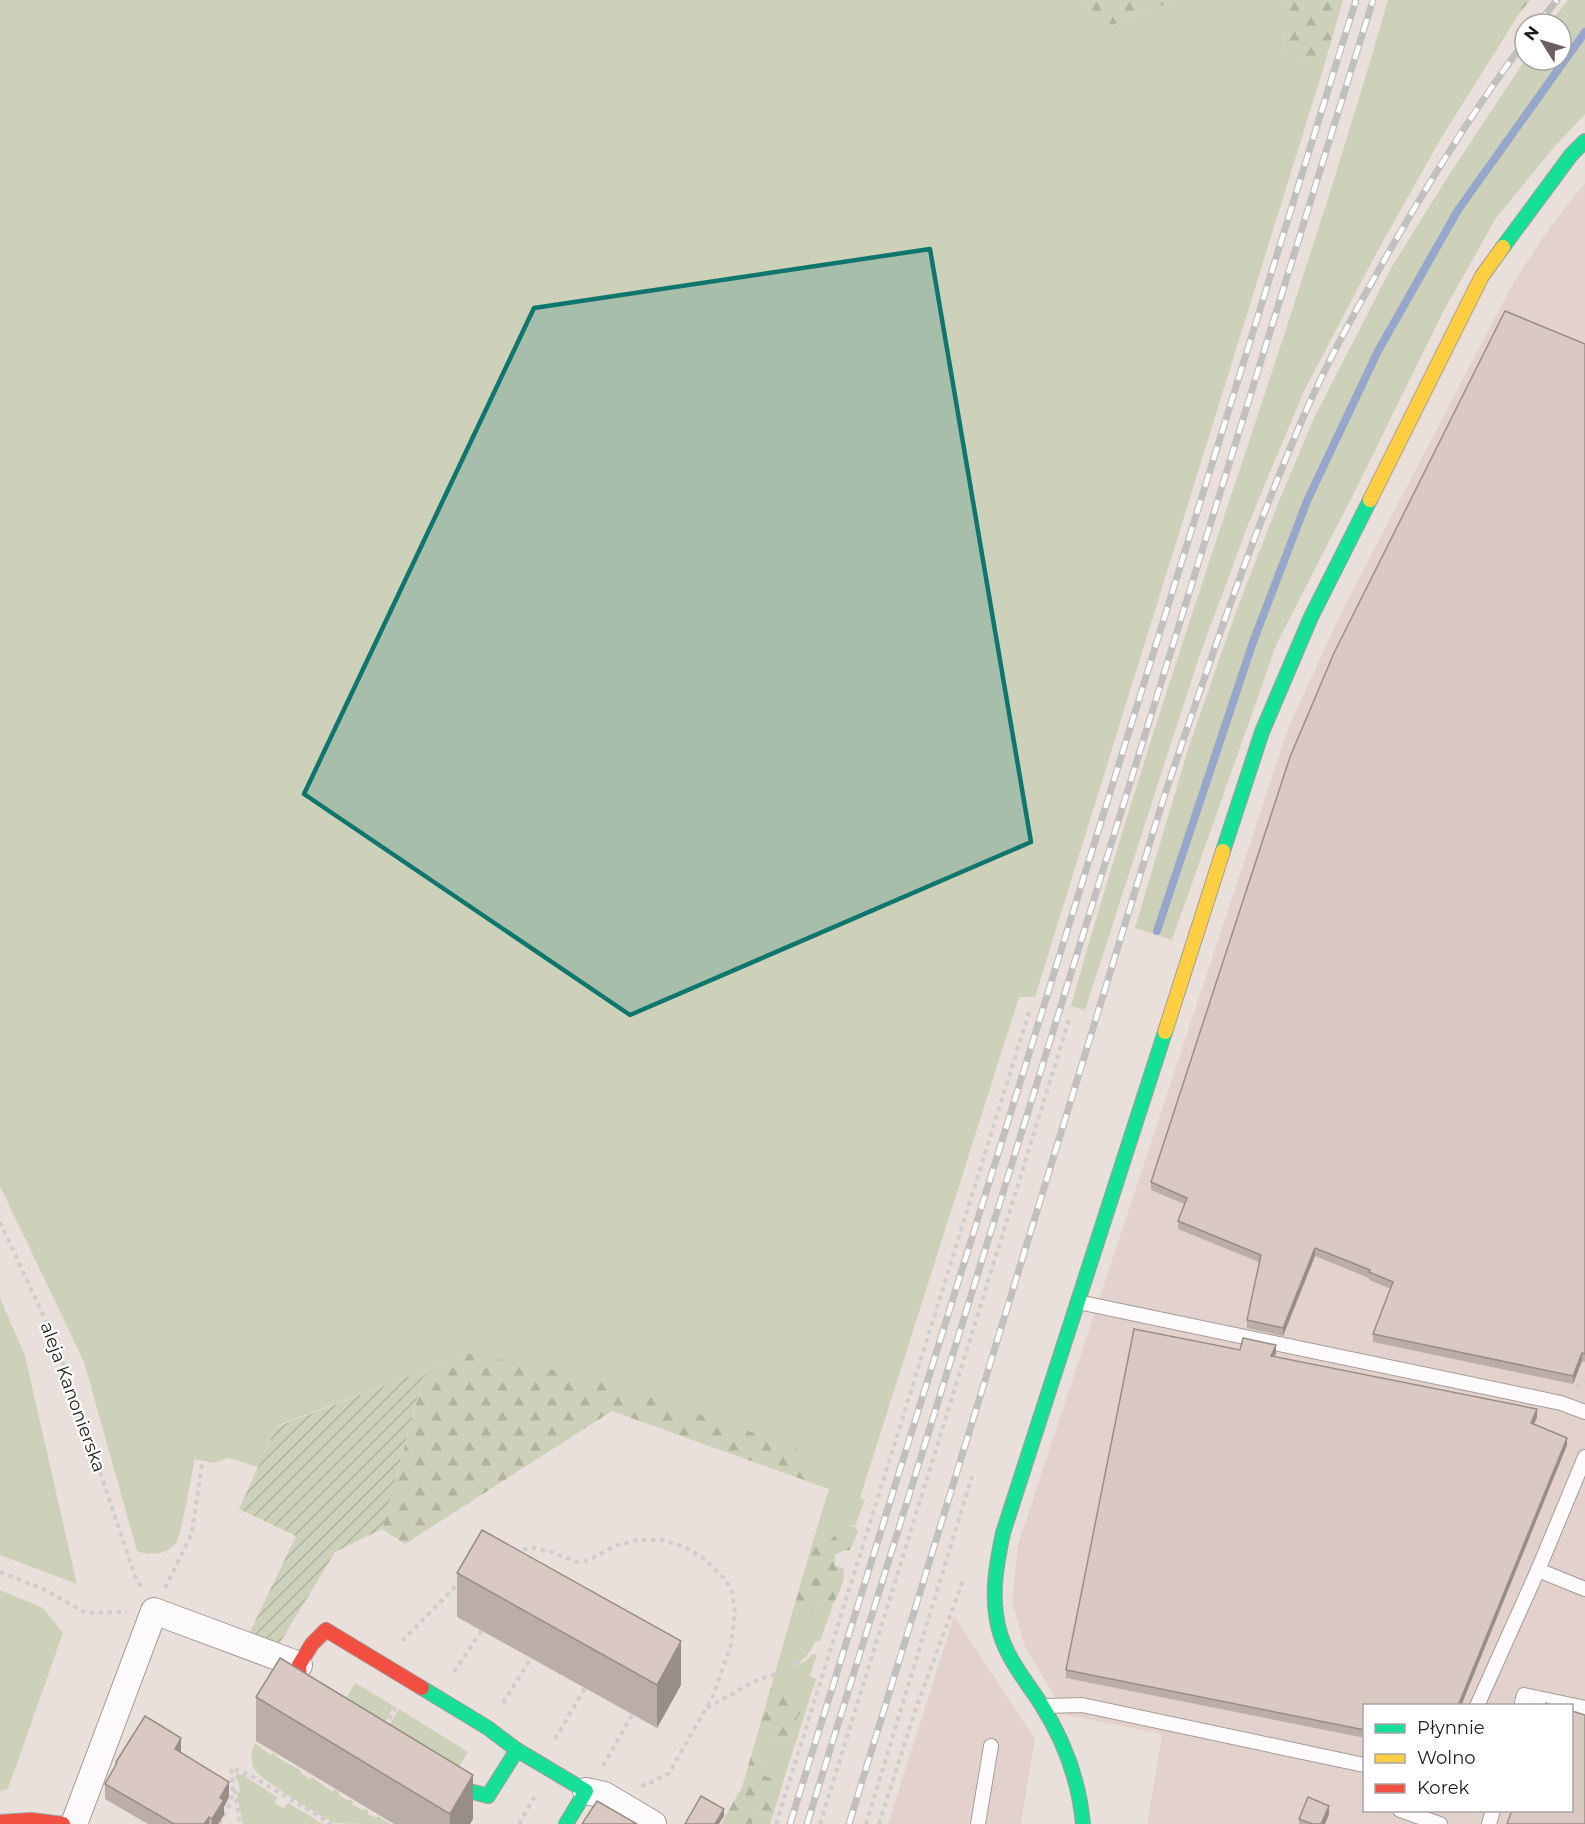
<svg xmlns="http://www.w3.org/2000/svg" width="1585" height="1824" viewBox="0 0 1585 1824" font-family="Montserrat,sans-serif">
  <style>
    .commercial { fill: #e3d1cd; fill-rule: evenodd }
    .grass { fill: #ced1b9 }
    .forest { fill: url(#forest-firs) }
    .garden { fill: url(#garden-furrows) }
    .lines { fill: none; stroke-linecap: round; stroke-linejoin: round }
    .stream { stroke: #97a7cb; stroke-width: 8 }
    .lane-casing { stroke: #a49c98; stroke-width: 16 }
    .street-casing { stroke: #a49c98; stroke-width: 28 }
    .fast-casing { stroke: #a49c98; stroke-width: 16 }
    .slow-casing { stroke: #a49c98; stroke-width: 16 }
    .jam-casing { stroke: #a49c98; stroke-width: 16 }
    .path { stroke: #d0cdcc; stroke-width: 4; stroke-dasharray: 4.5 4.5; stroke-linecap: butt }
    .lane { stroke: #fcfafa; stroke-width: 14 }
    .street { stroke: #fcfafa; stroke-width: 26 }
    .fast { stroke: #16e098; stroke-width: 14 }
    .slow { stroke: #ffcf43; stroke-width: 14 }
    .jam { stroke: #f24e42; stroke-width: 14 }
    .rail-casing { stroke: #c2c0bf; stroke-width: 7 }
    .rail { stroke: #fff; stroke-width: 4.5; stroke-dasharray: 14; stroke-linecap: butt }
    .wall { fill: #bbada8 }
    .shaded-wall { fill: #998d88 }
    .building { fill: #dac9c3; stroke: #998d88; stroke-width: 1.5 }
    .marked { fill: #0f766e; fill-opacity: 0.2; stroke: #0f766e; stroke-width: 4.5; stroke-linejoin: round }
    .labels { text-anchor: middle; stroke-width: 4.5; stroke-linejoin: round; paint-order: stroke }
    .street-label { font-size: 18px; fill: #231d1a; stroke: #fff }
  </style>
  <defs>
    <pattern id="forest-firs" width="22" height="20" patternUnits="userSpaceOnUse" patternTransform="scale(1.5)"><rect width="22" height="20" fill="#ced1b9"/><path d="M5 1l3.5 6h-7zM16 11l3.5 6h-7z" fill="#b1b39e"/></pattern>
    <pattern id="garden-furrows" width="10" height="10" patternUnits="userSpaceOnUse" patternTransform="scale(1.5)"><rect width="10" height="10" fill="#ced1b9"/><path d="M-1 1l2-2M0 10L10 0M9 11l2-2" fill="none" stroke="#b1b39e"/></pattern>
  </defs>
  <rect width="100%" height="100%" fill="#eae0db"/>
  <g class="commercial">
    <path d="M1585,183v1641h-438l15,-90 -96,-19 -41,-68 -13,-45 6,-58 271,-818 54,-117 169,-324 36,-55zM1364,1706h208v104h-208z"/>
    <path d="M954,1616l81,123 -14,85h-133z"/>
  </g>
  <g class="grass">
    <path d="M0,0h1075l37,25 64,-25h104l5,54 39,12 -289,931h-16l-159,501 5,2 -10,26 -13,-2 -11,16 -17,-2 15,-49 -363,-136 -41,17 -149,56 -18,41 -29,-9 -15,5 -19,-4c-3,13 -14,78 -19,84 -10,12 -26,13 -39,8l-53,-189 -84,-176z"/>
    <path d="M1388,0h111l20,14 -79,126 -63,112 -73,139 -56,134 -49,132 -114,353 -14,-4c95,-339 220,-668 317,-1006z"/>
    <path d="M1568,0h17v114l-30,32 -59,72 -53,94 -87,177 -79,154 -105,297 -37,-12 54,-182 45,-129 45,-116 35,-83 77,-150 56,-90 78,-118h36v-36h-12z"/>
    <path d="M0,1298l25,58 52,228 -77,-29z"/>
    <path d="M0,1590l43,18 20,25 -55,156 -8,2z"/>
    <path d="M828,1600l5,5 -13,36 -5,1c-7,15 -14,21 -29,27l18,-7 9,-8 4,1 -7,21 6,3 -33,103 -18,-6 -5,-16 -9,-4 4,-14 5,1 32,-4 5,-21 7,-9v-8l-20,-8v-12l-9,-8 18,-63 4,4 18,-9z"/>
    <path d="M355,1683l39,23 -13,24 -40,-23z"/>
    <path d="M399,1709l69,43 -14,22 -70,-41z"/>
    <path d="M255,1743l16,12 2,-2 7,6 20,11 1,3 9,6 2,-2 20,15 3,-3 4,3v3l9,6 1,-2 4,2 -1,3 9,5 7,1v4l9,4 1,-2 12,8c-12,0 -45,0 -55,-1 -13,-5 -75,-44 -80,-53 -5,-9 -4,-19 0,-27z"/>
    <path d="M238,1772l1,3 6,-1v2l32,21 -2,6 1,2 8,3 4,-5 35,21h-80l-6,-28 3,-6 -2,-8 -3,-5z"/>
    <path d="M755,1812l18,3 -3,9h-18z"/>
  </g>
  <g class="forest">
    <path d="M1075,0h101l-64,25z"/>
    <path d="M1280,0h63l-19,66 -39,-12z"/>
    <path d="M1499,0h31l-11,14z"/>
    <path d="M466,1353l124,24 203,69 36,43 -217,-78 -207,133 -23,-15 43,-159z"/>
    <path d="M842,1524l13,3 3,5 -8,18 -7,1 -8,4v11l8,2c4,11 -5,26 -10,37l-5,-5 -13,5 -2,9 -10,3 -10,-7 21,-72 17,2z"/>
    <path d="M775,1673l10,8v12l19,8v8l-7,9 -5,21 -32,4 -5,-1z"/>
    <path d="M751,1756l9,4 5,16 18,6 -10,33 -18,-3 -3,12h-31l21,-37z"/>
  </g>
  <path class="garden" d="M425,1370l-43,159 -47,23 -57,94 -29,-12 47,-98 -57,-27 37,-82z"/>
  <g class="lines">
    <path class="stream" d="M1157,931l96,-289 54,-141 71,-150 80,-141 127,-178"/>
    <g class="lane-casing">
      <g id="lane">
        <path d="M1078,1302l483,101 24,9"/>
        <path d="M1585,1457l-47,113 47,19"/>
        <path d="M1045,1706l37,-1 282,60"/>
        <path d="M1477,1706l61,-136"/>
        <path d="M1521,1706l3,-11 61,13"/>
        <path d="M1400,1810l40,14"/>
        <path d="M978,1824l13,-78"/>
        <path d="M1489,1824l4,-14"/>
      </g>
    </g>
    <g class="street-casing">
      <g id="street">
        <path d="M586,1791l18,4 49,29"/>
        <path d="M74,1824l80,-213 145,54"/>
      </g>
    </g>
    <g class="fast-casing">
      <g id="fast">
        <path d="M1503,247l68,-92 14,-14"/>
        <path d="M1223,851l39,-119 49,-115 59,-117"/>
        <path d="M422,1688l66,40 29,22 69,41 -20,33"/>
        <path d="M433,1771l33,19 22,6 29,-46"/>
        <path d="M1083,1824c-4,-44 -18,-82 -42,-120 -15,-23 -33,-44 -41,-71 -10,-33 -4,-67 3,-100l162,-501"/>
      </g>
    </g>
    <g class="slow-casing">
      <g id="slow">
        <path d="M1370,500l112,-224 21,-29"/>
        <path d="M1165,1032l58,-181"/>
      </g>
    </g>
    <g class="jam-casing">
      <g id="jam">
        <path d="M322,1704l-17,-10 -5,-11 -1,-18 13,-21 14,-14 96,58"/>
        <path d="M0,1822l31,-2 32,4"/>
      </g>
    </g>
    <g class="path">
      <path d="M0,1222l57,123 78,231 8,14"/>
      <path d="M1576,1386l9,-5"/>
      <path d="M514,1551l20,-3 20,5 23,9 12,-2 26,-14 22,-6h24l22,6 20,12 21,20 8,14 3,21 -4,32 -18,51 -44,77 -21,11 -7,2"/>
      <path d="M0,1572l43,17 43,24 41,-1"/>
      <path d="M165,1588l27,-55 10,-69"/>
      <path d="M402,1641l58,-59"/>
      <path d="M454,1672l28,-42"/>
      <path d="M503,1703l28,-45"/>
      <path d="M707,1708l52,-29 21,-6 21,-13"/>
      <path d="M385,1727l11,-20"/>
      <path d="M555,1739l30,-51"/>
      <path d="M603,1766l29,-51"/>
      <path d="M235,1790l5,34"/>
      <path d="M219,1824c14,-23 16,-29 12,-56l17,6 84,50"/>
      <path d="M519,1824l16,-28"/>
      <path d="M776,1824l254,-815"/>
      <path d="M820,1824l249,-804"/>
      <path d="M866,1824l106,-348"/>
      <path d="M879,1824l37,-116 47,-127"/>
    </g>
    <use href="#lane" class="lane"/>
    <use href="#street" class="street"/>
    <use href="#fast" class="fast"/>
    <use href="#slow" class="slow"/>
    <use href="#jam" class="jam"/>
    <g class="rail-casing">
      <g id="rail">
        <path d="M1538,24l19,-24"/>
        <path d="M790,1824l566,-1824"/>
        <path d="M807,1824l566,-1824"/>
        <path d="M849,1824l314,-1024c43,-128 86,-256 139,-380 26,-61 59,-119 92,-177 40,-69 83,-138 131,-202"/>
      </g>
    </g>
    <use href="#rail" class="rail"/>
  </g>
  <g class="wall">
    <path d="M1585,344v1018l-3,-1 -9,23 -200,-42v-8l18,-45 -22,-9v-2l-54,-22 -32,80 -36,-8v-8l12,-58 -81,-33v-8l6,-17 -33,-14v-8z"/>
    <path d="M1240,1350l36,3 -2,4 263,60 -3,7 33,21 -106,261h-96v32l-299,-60v-8z"/>
    <path d="M457,1573l224,112 -24,43 -200,-111z"/>
    <path d="M256,1697l217,122 -3,5h-76l-138,-83z"/>
    <path d="M181,1753l48,44 -5,10v8l-6,9h-70l-43,-25v-15l11,-20v-2z"/>
    <path d="M1329,1814l-4,10h-26v-5z"/>
  </g>
  <g class="shaded-wall">
    <path d="M1315,1248v8l-32,80v-8z"/>
    <path d="M1276,1345v8l-5,11v-8z"/>
    <path d="M1582,1353v8l-9,23v-8z"/>
    <path d="M1537,1409v8l-6,14v-8z"/>
    <path d="M1567,1438v7l-106,261h-3z"/>
    <path d="M681,1641v44l-24,43v-43z"/>
    <path d="M181,1738v16l-6,-5z"/>
    <path d="M473,1775v44l-3,5h-20v-10z"/>
    <path d="M229,1782v15l-5,10v8l-6,9h-6v-5l8,-21z"/>
    <path d="M1329,1806v8l-4,10h-4z"/>
    <path d="M724,1809v7l-5,8h-4z"/>
    <path d="M209,1817v7h-5z"/>
  </g>
  <g class="building">
    <path d="M1505,311l80,33v1010l-3,-1 -9,23 -200,-42 20,-52 -24,-10 1,-2 -55,-22 -32,80 -36,-8 14,-65 -83,-34 9,-23 -36,-16 139,-425 44,-104z"/>
    <path d="M1134,1329l106,21 3,-12 33,7 -5,11 266,53 -6,14 36,15 -109,268h-93v24l-299,-60z"/>
    <path d="M482,1530l199,111 -24,44 -200,-112z"/>
    <path d="M280,1658l193,117 -23,39 -194,-117z"/>
    <path d="M1546,1703l8,3h-9z"/>
    <path d="M1572,1711l13,4v109h-78l5,-14h60z"/>
    <path d="M145,1716l36,22 -6,11 54,33 -9,16 4,2 -12,19 -3,-2 -5,7h-30l-69,-40 12,-21 -1,-1z"/>
    <path d="M701,1796l23,13 -9,15h-30z"/>
    <path d="M1308,1797l21,9 -8,18h-8l-14,-5z"/>
    <path d="M597,1801l40,23h-55z"/>
  </g>
  <path class="marked" d="M930,249l101,593 -401,173 -326,-221 230,-486z"/>
  <g class="labels">
    <g class="street-label">
      <text transform="translate(73 1397) rotate(70)" y="6">aleja Kanonierska</text>
    </g>
  </g>
  <rect x="1363" y="1704" width="210" height="108" fill="#ffffff" stroke="#a7a5a3" stroke-width="1.5"/>
  <rect x="1375" y="1724" width="30" height="9" fill="#16e098" stroke="#a7a5a3" stroke-width="1.5"/>
  <text x="1417" y="1734" font-size="18" fill="#231d1a">Płynnie</text>
  <rect x="1375" y="1754" width="30" height="9" fill="#ffcf43" stroke="#a7a5a3" stroke-width="1.5"/>
  <text x="1417" y="1764" font-size="18" fill="#231d1a">Wolno</text>
  <rect x="1375" y="1784" width="30" height="9" fill="#f24e42" stroke="#a7a5a3" stroke-width="1.5"/>
  <text x="1417" y="1794" font-size="18" fill="#231d1a">Korek</text>
  <g transform="translate(1543 42) rotate(307)"><circle r="28" fill="#ffffff" stroke="#a7a5a3" stroke-width="1.5"/>
  <path d="M0-4.5L10 22L0 15L-10 22Z" fill="#69615e"/>
  <text y="-9" font-size="16" font-weight="bold" text-anchor="middle" fill="#231d1a">N</text>
  </g>
</svg>
